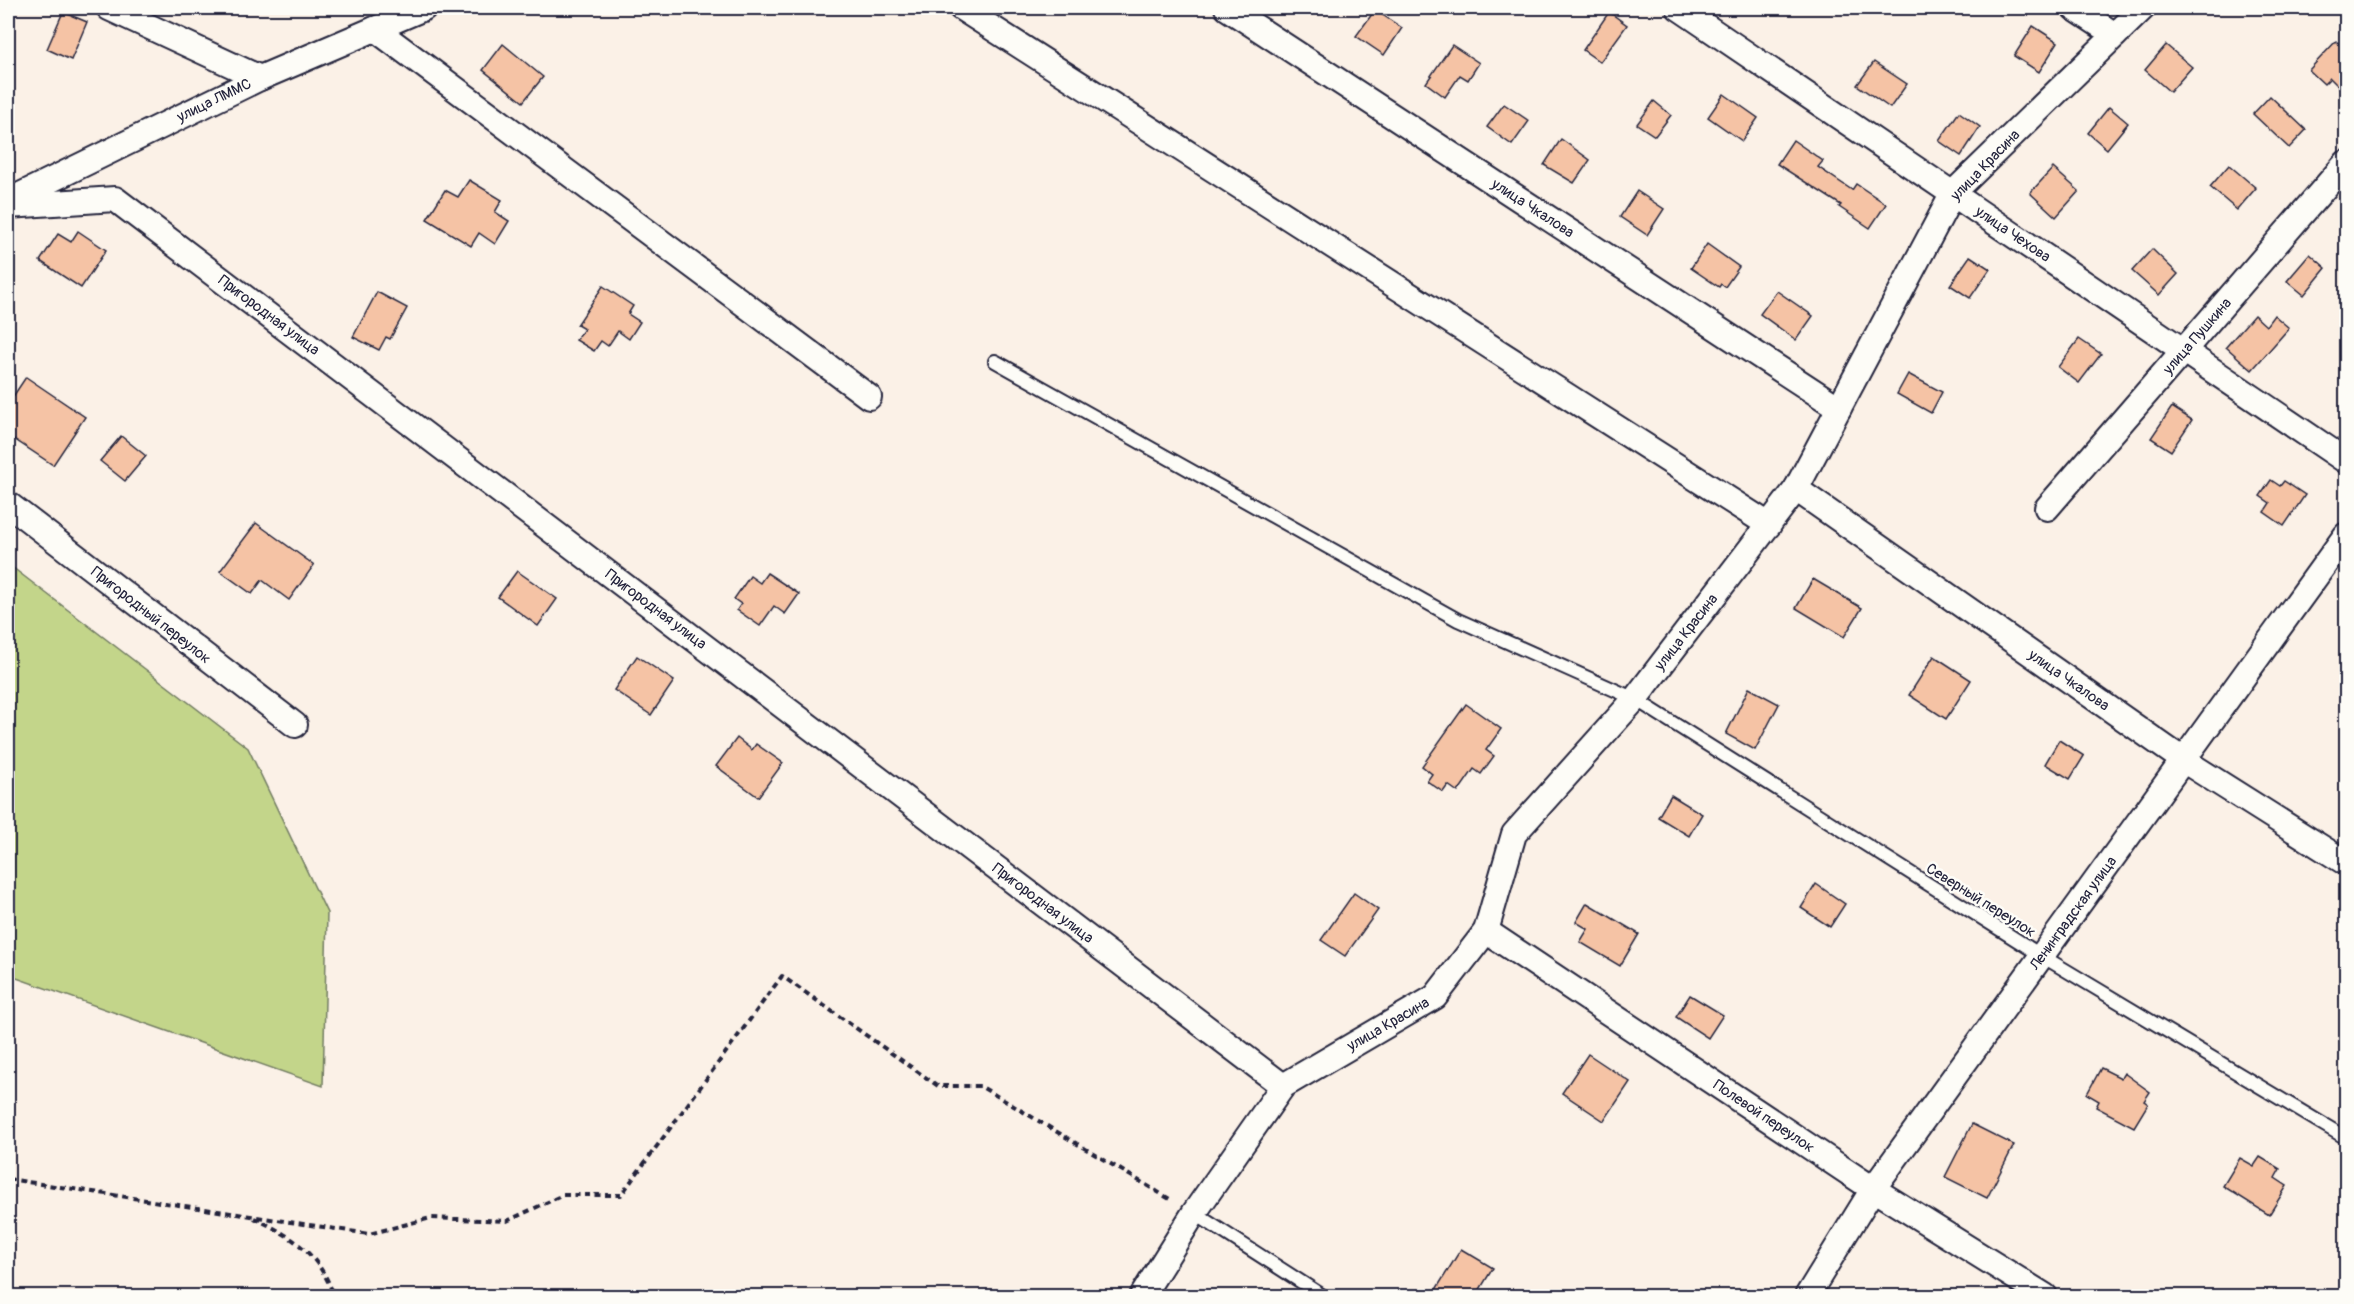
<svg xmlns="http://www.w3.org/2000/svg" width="2354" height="1304" viewBox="0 0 2354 1304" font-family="Pangolin,sans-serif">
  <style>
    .green { fill: #c3d58a; stroke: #727c62; stroke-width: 1.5 }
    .building { fill: #f5c3a5; stroke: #22223b; stroke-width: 1.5 }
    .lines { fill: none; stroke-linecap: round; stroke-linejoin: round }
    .service-casing { stroke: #22223b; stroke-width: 16 }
    .minor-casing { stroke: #22223b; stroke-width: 28 }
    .path { stroke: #22223b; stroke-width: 4; stroke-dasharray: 6 4.5; stroke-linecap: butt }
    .service { stroke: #fdfcf7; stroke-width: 12 }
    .minor { stroke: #fdfcf7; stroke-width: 24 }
    .labels { text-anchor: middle; stroke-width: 5; stroke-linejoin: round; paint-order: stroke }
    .street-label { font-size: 15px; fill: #22223b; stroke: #fdfcf7 }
  </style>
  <rect width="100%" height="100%" fill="#fbf1e7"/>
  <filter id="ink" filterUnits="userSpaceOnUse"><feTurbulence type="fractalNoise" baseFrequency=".0167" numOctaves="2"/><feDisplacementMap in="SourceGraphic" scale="12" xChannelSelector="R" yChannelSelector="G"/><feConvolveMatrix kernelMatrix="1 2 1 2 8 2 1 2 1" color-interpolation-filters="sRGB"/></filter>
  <g filter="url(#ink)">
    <path class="green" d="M8,564l240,184 79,165 -4,173 -315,-111z"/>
    <g class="building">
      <path d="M1375,10l27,18 -18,27 -28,-19z"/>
      <path d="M63,12l24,10 -16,38 -24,-11z"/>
      <path d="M1609,12l18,13 -27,37 -17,-12z"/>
      <path d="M2033,26l25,16 -19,30 -25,-16z"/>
      <path d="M2336,41l10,9v44l-16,-16 -6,6 -15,-14z"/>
      <path d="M503,44l40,33 -20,25 -40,-32z"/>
      <path d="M1452,45l27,18 -11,17 -8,-5 -15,22 -19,-14z"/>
      <path d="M2166,45l26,22 -22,25 -25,-22z"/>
      <path d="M1874,62l33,22 -17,24 -33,-23z"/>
      <path d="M1724,94l34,24 -16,23 -34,-24z"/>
      <path d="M2270,96l36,34 -17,18 -36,-34z"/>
      <path d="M1654,101l17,14 -16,21 -18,-12z"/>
      <path d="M1504,104l25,17 -17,24 -25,-18z"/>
      <path d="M2109,107l19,16 -21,26 -19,-16z"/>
      <path d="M1959,112l21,15 -19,29 -22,-15z"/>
      <path d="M1561,139l29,21 -16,23 -30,-18z"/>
      <path d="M1793,140l30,21 -5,6 34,23 4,-6 30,20 -16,24 -31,-21 2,-2 -64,-41z"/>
      <path d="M2229,165l27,23 -19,22 -27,-23z"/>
      <path d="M2053,168l26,23 -23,26 -26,-24z"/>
      <path d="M469,180l33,20 -7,12 14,9 -14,23 -16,-11 -8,13 -44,-27 18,-29 13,7z"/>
      <path d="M1637,191l27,18 -17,26 -27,-18z"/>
      <path d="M78,231l28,19 -25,38 -41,-27 18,-27 13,8z"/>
      <path d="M1707,244l32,23 -14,20 -4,-3 -2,3 -28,-19z"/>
      <path d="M2152,249l26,25 -19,21 -27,-24z"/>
      <path d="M2310,254l16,14 -22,27 -17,-14z"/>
      <path d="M1970,256l20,13 -20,29 -20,-13z"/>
      <path d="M603,286l30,20 -5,8 12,8 -11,17 -11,-8 -10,15 -7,-5 -7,10 -18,-11 8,-11 -7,-4z"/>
      <path d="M1777,291l36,25 -17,24 -36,-26z"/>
      <path d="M377,292l30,16 -17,31 -4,-2 -7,13 -26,-13z"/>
      <path d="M2254,315l12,11 8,-11 15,13 -37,42 -26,-23z"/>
      <path d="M2079,339l22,15 -22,29 -21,-16z"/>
      <path d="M1908,374l34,18 -11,21 -34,-19z"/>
      <path d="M26,377l59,40 -32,48 -45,-30v-31z"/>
      <path d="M2172,407l20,13 -21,31 -20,-13z"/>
      <path d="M121,436l25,20 -21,25 -25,-20z"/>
      <path d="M2271,480l9,6 4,-5 21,14 -21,31 -20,-14 6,-9 -10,-7z"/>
      <path d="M256,523l58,42 -25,35 -27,-20 -10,14 -32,-23z"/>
      <path d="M517,571l40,28 -19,27 -40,-29z"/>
      <path d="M767,573l32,21 -14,20 -11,-8 -14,20 -23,-16 4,-6 -7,-5 16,-23 10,7z"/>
      <path d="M1813,579l49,29 -18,29 -48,-29z"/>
      <path d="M637,656l37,25 -23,34 -37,-25z"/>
      <path d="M1934,656l37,24 -25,39 -37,-24z"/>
      <path d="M1749,688l30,16 -24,46 -29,-16z"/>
      <path d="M1466,704l35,25 -15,21 8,6 -13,18 -7,-5 -16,23 -10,-7 -5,7 -16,-11 5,-7 -10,-8z"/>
      <path d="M737,738l15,12 4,-6 27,19 -25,34 -42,-31z"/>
      <path d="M2059,740l25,16 -14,23 -25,-15z"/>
      <path d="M1671,795l31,19 -13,22 -31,-19z"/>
      <path d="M1816,884l29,20 -15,23 -29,-19z"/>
      <path d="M1354,893l24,17 -33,46 -24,-16z"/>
      <path d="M1587,903l52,31 -19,32 -40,-24 8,-13 -12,-7z"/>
      <path d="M1690,995l33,20 -15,23 -32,-21z"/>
      <path d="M1588,1054l42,28 -26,39 -42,-28z"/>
      <path d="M2101,1068l20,10 3,-5 26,19 -6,9 4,3 -14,23 -38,-20 3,-6 -12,-7z"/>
      <path d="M1972,1124l42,21 -27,53 -42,-21z"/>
      <path d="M2260,1157l20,12 -5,9 12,8 -18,29 -46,-29 17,-28 14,8z"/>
      <path d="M1461,1249l32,19 -17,28h-44z"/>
    </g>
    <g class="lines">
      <g class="service-casing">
        <g id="service">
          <path d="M995,361l463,259 177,79 407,257 304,182"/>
          <path d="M1194,1213l129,83"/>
        </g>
      </g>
      <g class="minor-casing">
        <g id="minor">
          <path d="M109,8l151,70"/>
          <path d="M961,8l808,517"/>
          <path d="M1227,8l612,400"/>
          <path d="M1679,8l667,453"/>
          <path d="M2074,8l41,27"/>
          <path d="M375,29l494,368"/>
          <path d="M8,201l252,-123 164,-70"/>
          <path d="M8,206l107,-7 1168,887"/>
          <path d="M1796,489l387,271 163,103"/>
          <path d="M8,504l287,221"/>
          <path d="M2047,508l299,-345"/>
          <path d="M1486,931l387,258 172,107"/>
          <path d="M1142,1296l52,-83 89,-127 152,-89 51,-66 28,-97 121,-135 161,-210 157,-296 190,-185"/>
          <path d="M1807,1296l66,-107 473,-654"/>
        </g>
      </g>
      <g class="path">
        <path d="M8,1179l361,55 62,-16 76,3 56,-26h58l161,-219 156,110h42l193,115"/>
        <path d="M254,1218c40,19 65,36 80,78"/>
      </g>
      <use href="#service" class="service"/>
      <use href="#minor" class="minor"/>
    </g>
  </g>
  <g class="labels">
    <g class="street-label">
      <text transform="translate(214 100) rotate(-26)" y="5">улица ЛММС</text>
      <text transform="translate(1985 165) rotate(-46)" y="5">улица Красина</text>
      <text transform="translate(1533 208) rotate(33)" y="5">улица Чкалова</text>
      <text transform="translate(2013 234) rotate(34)" y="5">улица Чехова</text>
      <text transform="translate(269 315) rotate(37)" y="5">Пригородная улица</text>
      <text transform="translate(2197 336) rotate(-49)" y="5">улица Пушкина</text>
      <text transform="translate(656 609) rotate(37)" y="5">Пригородная улица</text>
      <text transform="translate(151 615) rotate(38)" y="5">Пригородный переулок</text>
      <text transform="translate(1686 632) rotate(-52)" y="5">улица Красина</text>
      <text transform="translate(2069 680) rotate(35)" y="5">улица Чкалова</text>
      <text transform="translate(1981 900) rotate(32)" y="5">Северный переулок</text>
      <text transform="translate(1043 903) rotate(37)" y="5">Пригородная улица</text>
      <text transform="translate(2073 913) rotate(-54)" y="5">Ленинградская улица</text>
      <text transform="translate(1388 1024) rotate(-30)" y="5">улица Красина</text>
      <text transform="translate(1764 1116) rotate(34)" y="5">Полевой переулок</text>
    </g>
  </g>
  <rect width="2354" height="1304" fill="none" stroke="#fdfcf7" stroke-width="30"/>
  <rect x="15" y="15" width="2324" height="1274" fill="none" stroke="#22223b" stroke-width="2" filter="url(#ink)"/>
</svg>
